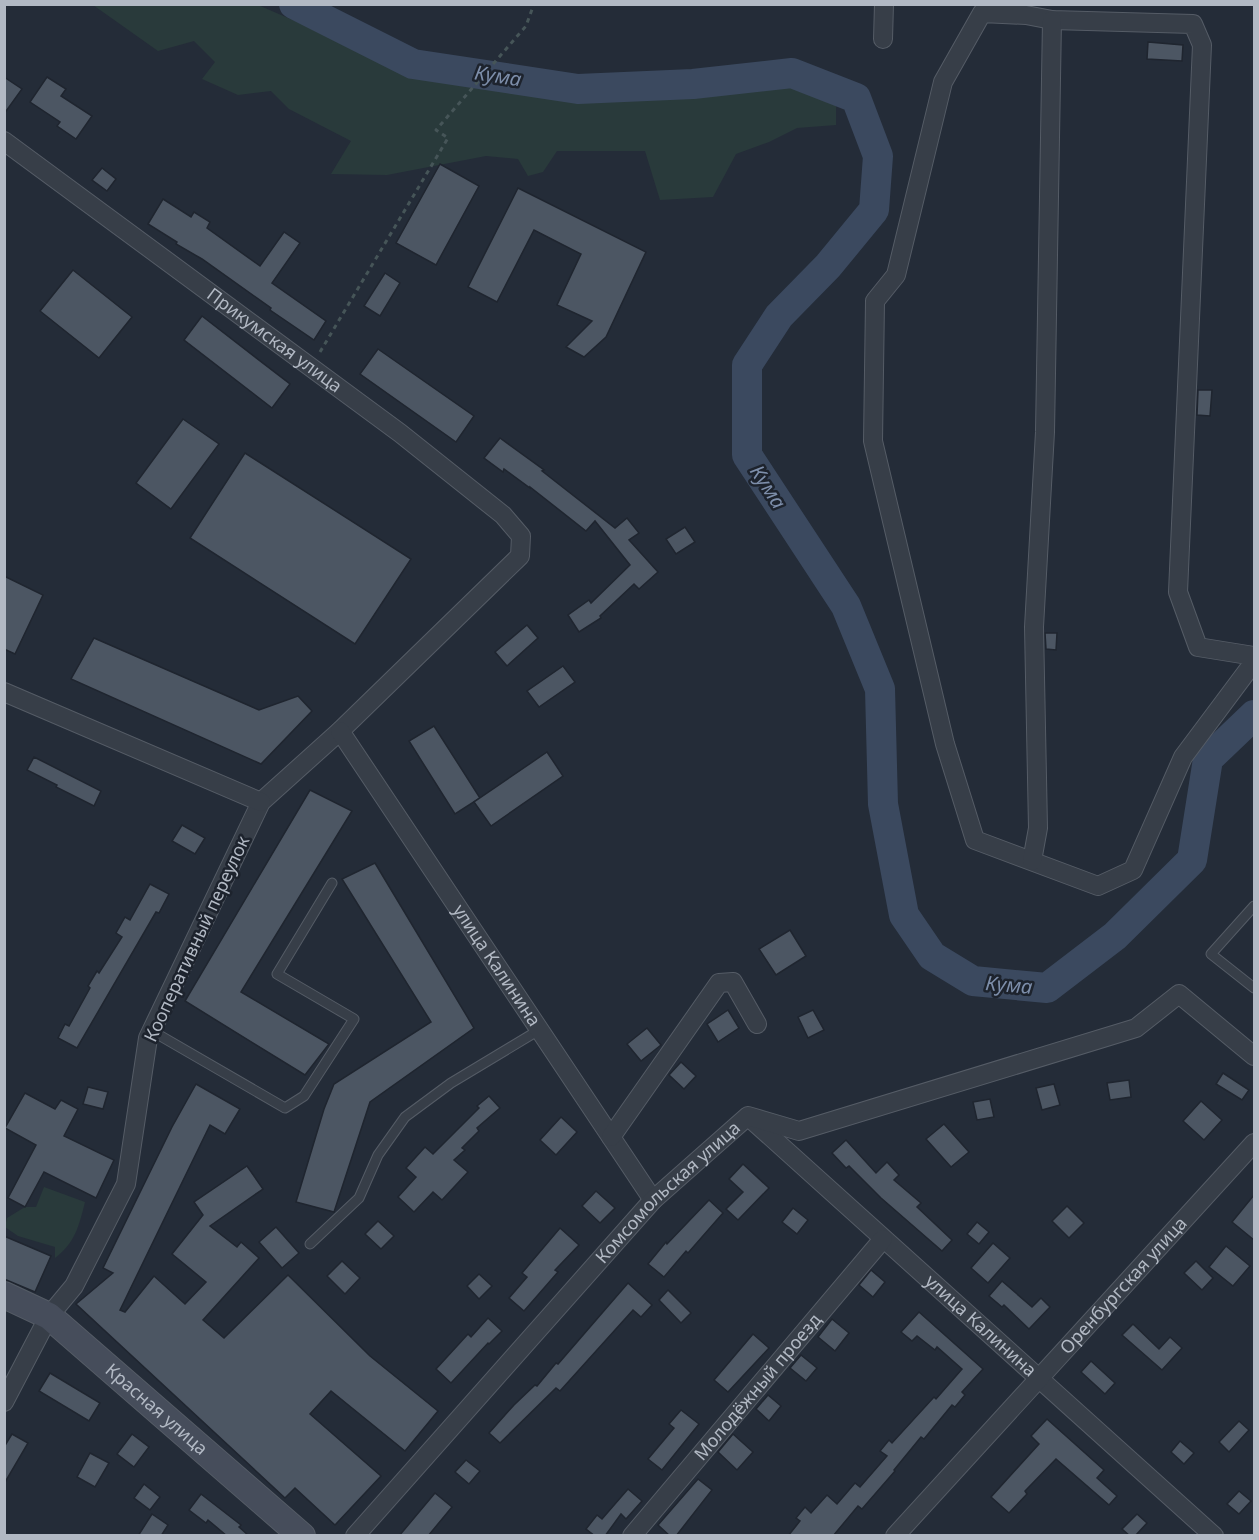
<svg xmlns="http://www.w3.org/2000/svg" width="1259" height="1540" viewBox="0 0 1259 1540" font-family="'Noto Sans',sans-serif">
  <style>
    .green { fill: #293a3b }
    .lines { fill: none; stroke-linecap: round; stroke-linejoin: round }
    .river { stroke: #3b495f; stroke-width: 30 }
    .building { fill: #4c5663; stroke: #1f252f; stroke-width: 1.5 }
    .lane-casing { stroke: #555c66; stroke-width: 11 }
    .street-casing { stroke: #555c66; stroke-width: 20 }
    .secondary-casing { stroke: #555c66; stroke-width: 28 }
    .path { stroke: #465558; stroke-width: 3; stroke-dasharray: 4.5 4.5; stroke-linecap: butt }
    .lane { stroke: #373e48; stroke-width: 9 }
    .street { stroke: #373e48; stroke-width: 18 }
    .secondary { stroke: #464d5b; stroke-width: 26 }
    .labels { text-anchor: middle; stroke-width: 5; stroke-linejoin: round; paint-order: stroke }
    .street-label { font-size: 18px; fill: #b2b9c4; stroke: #1d232d }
    .water-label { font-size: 20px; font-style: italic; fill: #7d8eaa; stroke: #1d232d }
  </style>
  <rect width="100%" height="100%" fill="#242c38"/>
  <g class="green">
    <path d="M93,5h165l157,68 162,25 111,-4 103,-12 45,19v24l-39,3 -28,14 -33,12 -23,43 -53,3 -15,-49h-88l-14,21 -15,4 -10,-17 -32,-3 -99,19 -56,-1 20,-33 -62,-32 -18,-18 -33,4 -36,-16 13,-17 -21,-21 -36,10z"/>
    <path d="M44,1187l41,15c-6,24 -10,41 -30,56v-11l-37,-11 -13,-9 2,-9 18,-11h11z"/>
  </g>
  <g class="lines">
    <path class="river" d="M294,4l119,60 165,25 115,-5 99,-11 64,25 22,58 -4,54 -46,56 -49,50 -32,49v90l99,151 34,83 3,115 21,111 28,41 41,25 74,7 68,-52 77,-76 16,-101 46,-44"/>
  </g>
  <g class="building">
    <path d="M1148,42l35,3 -1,16 -35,-2z"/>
    <path d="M4,77l18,12 -18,25z"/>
    <path d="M47,77l19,12 -5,7 31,20 -16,23 -19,-13 3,-4 -30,-20z"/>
    <path d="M440,164l39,22 -43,79 -40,-22z"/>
    <path d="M102,168l14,11 -9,12 -15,-11z"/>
    <path d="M518,188l128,64 -40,85 -22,20 -18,-10 26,-26 -35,-16 24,-51 -47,-24 -37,72 -29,-15z"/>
    <path d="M163,199l28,18 3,-5 16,10 -3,6 53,38 24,-34 16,11 -28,40 54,38 -12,19 -44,-30 1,-2 -69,-49 -26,-15 1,-2 -29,-18z"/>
    <path d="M73,270l59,47 -33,41 -59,-47z"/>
    <path d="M385,273l15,10 -20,33 -16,-10z"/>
    <path d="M202,316l88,68 -18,24 -88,-68z"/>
    <path d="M378,349l96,67 -18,26 -96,-68z"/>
    <path d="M1198,390h14l-2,26 -13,-1z"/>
    <path d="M183,419l36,25 -48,65 -35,-26z"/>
    <path d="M500,438l44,32 -2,1 73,57 12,-10 12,15 -10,7 29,32 -19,17 -5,-5 -34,32 1,2 -22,14 -11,-17 21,-15 2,3 39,-38 -35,-44 -9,10 -56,-44v1l-26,-19 -1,3 -19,-14z"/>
    <path d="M245,453l166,106 -56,85 -165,-106z"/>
    <path d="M685,527l10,15 -19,12 -10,-15z"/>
    <path d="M4,576l39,19 -28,59 -11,-5z"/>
    <path d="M527,625l11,13 -31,28 -12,-14z"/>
    <path d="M1045,633h12l-1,17 -10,-1z"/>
    <path d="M94,638l165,72 39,-14 14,15 -51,53 -190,-85z"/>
    <path d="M563,666l12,16 -36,25 -12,-16z"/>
    <path d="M434,726l46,72 -25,16 -46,-73z"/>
    <path d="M547,752l16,24 -72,50 -17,-24z"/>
    <path d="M34,757l67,34 -7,15 -38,-19 1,-2 -30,-15z"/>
    <path d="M310,790l42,21 -111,181 88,52 -24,31 -120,-74z"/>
    <path d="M182,825l23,13 -10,16 -23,-13z"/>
    <path d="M375,863l99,165 -104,74 -36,110 -38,-10 28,-93 10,-25 97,-62 -89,-143z"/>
    <path d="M150,884l19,10 -10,19 -3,-1 -79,136 -19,-10 7,-14 4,2 21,-38 -2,-2 9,-15 2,2 23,-36 -6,-4 9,-16 5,3z"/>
    <path d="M790,930l16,26 -30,19 -17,-26z"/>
    <path d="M728,1010l11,18 -21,14 -11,-18z"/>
    <path d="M813,1010l11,20 -16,8 -10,-21z"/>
    <path d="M647,1028l14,17 -20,16 -14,-17z"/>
    <path d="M681,1062l15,14 -12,13 -15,-14z"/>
    <path d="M1223,1073l26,17 -7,10 -26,-16z"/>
    <path d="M1129,1080l2,17 -21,3 -3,-17z"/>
    <path d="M196,1084l44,25 -15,25 -15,-9 -90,185 5,2 29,-36 31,28 21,-22 -34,-28 31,-39 -9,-13 53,-36 16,23 -53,37 27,21 4,-5 18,16 -56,62 21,18 64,-63 82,81 68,55 -33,40 -74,-60 -21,23 71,62 -46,49 -40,-37 -10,10 -209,-194 37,-31 -10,-5 69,-141z"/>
    <path d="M1054,1084l6,21 -18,5 -6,-22z"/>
    <path d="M88,1087l20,5 -5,17 -20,-5z"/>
    <path d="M25,1093l30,16 6,-9 17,9 -14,27 50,24 -18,38 -52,-26 -19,35 -17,-9 28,-53 -31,-17z"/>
    <path d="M489,1096l11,12 -23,20 2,3 -17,17 3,2 -11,10 14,12 -26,28 -9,-8 -19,20 -16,-15 18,-20 -10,-9 19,-21 8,7 46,-46 -2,-2z"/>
    <path d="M990,1099l4,18 -17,3 -4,-18z"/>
    <path d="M1201,1101l21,19 -18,20 -21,-19z"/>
    <path d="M561,1117l16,15 -21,23 -16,-15z"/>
    <path d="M944,1124l25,28 -18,15 -25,-28z"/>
    <path d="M846,1140l30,33 11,-11 12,13 -5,5 27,23 -4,4 35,33 -10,11 -61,-53 -32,-32 -3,2 -14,-15z"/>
    <path d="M743,1164l26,24 -31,32 -12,-11 17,-17 -14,-13z"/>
    <path d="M596,1191l19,17 -15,15 -18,-17z"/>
    <path d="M1254,1195v45l-22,-18z"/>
    <path d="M709,1200l14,13 -35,40 -2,-2 -22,26 -16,-13 18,-22 1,2z"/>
    <path d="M1067,1206l17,17 -15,15 -17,-17z"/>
    <path d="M793,1208l15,12 -11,14 -15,-12z"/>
    <path d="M378,1221l16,15 -13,13 -16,-15z"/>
    <path d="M977,1222l12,10 -10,12 -12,-10z"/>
    <path d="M276,1227l23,26 -17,15 -23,-26z"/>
    <path d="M560,1228l19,17 -24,25 3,2 -34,39 -15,-13 18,-21 -5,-4z"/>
    <path d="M4,1236l47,20 -16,36 -31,-13z"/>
    <path d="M993,1243l17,15 -22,25 -17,-15z"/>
    <path d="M1226,1246l24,20 -17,20 -24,-19z"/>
    <path d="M342,1261l18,17 -15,16 -18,-18z"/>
    <path d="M1196,1261l17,17 -11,12 -18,-17z"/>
    <path d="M871,1270l14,12 -12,15 -14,-12z"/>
    <path d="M479,1274l13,12 -13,13 -12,-13z"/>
    <path d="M1002,1281l30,26 9,-9 9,9 -21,22 -25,-24 -2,2 -13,-11z"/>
    <path d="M628,1283l24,22 -11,12 -8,-7 -73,81 -4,-3 -56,55 -11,-10 25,-28 21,-20 2,1 19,-23 2,1z"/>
    <path d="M668,1290l23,23 -10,10 -22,-23z"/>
    <path d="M919,1312l64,57 -21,23 3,3 -10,12 -3,-2 -28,34 -3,-2 -27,33 1,1 -33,38 -4,-3 -25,30h-45l12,-15 -4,-3 9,-11 6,6 16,-18 10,9 18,-21 5,4 27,-31 -7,-5 9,-11 3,3 42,-46 2,2 26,-30 -25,-22 -2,3 -18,-14 -5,5 -11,-9z"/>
    <path d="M488,1318l14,13 -13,13 -1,-1 -37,40 -15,-14 32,-35 3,3z"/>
    <path d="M832,1319l17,14 -14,18 -17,-14z"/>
    <path d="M1133,1324l26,25 11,-12 12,11 -20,22 -40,-35z"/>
    <path d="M753,1334l16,14 -41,44 -14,-12z"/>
    <path d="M801,1355l16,13 -11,13 -16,-13z"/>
    <path d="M1091,1361l24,22 -10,11 -24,-22z"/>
    <path d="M50,1373l50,30 -11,18 -50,-30z"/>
    <path d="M768,1395l13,11 -12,15 -13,-12z"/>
    <path d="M681,1410l18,14 -37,46 -14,-11 26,-31 -5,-4z"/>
    <path d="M1047,1419l57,51 -7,8 20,18 -8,9 -53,-46 -31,32 2,3 -18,19 -18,-16 48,-53 -8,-8z"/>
    <path d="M1239,1421l10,9 -20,22 -10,-10z"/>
    <path d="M12,1434l16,9 -24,41v-37z"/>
    <path d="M132,1434l17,13 -15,20 -17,-13z"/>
    <path d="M733,1434l20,18 -16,18 -19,-18z"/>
    <path d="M1180,1441l14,12 -10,11 -13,-12z"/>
    <path d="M90,1453l19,10 -14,24 -18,-10z"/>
    <path d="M466,1460l14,11 -11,13 -14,-12z"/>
    <path d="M698,1479l14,11 -36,46h-6l-12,-11z"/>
    <path d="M144,1484l16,13 -10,13 -16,-12z"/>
    <path d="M628,1489l14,12 -16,18 -5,-5 -16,22h-10l-9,-7 11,-14 5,4z"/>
    <path d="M1239,1491l12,10 -12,13 -12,-10z"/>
    <path d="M435,1493l17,14 -24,29h-29z"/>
    <path d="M201,1494l40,31 -2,2 10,9h-22l-19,-16 -2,3 -17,-13z"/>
    <path d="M152,1514l16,11 -7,11h-23z"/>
    <path d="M1137,1514l10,9 -12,13h-5l-8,-7z"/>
  </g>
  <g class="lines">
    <g class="lane-casing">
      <g id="lane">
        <path d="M1254,906l-43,48 43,34"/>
        <path d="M152,1031l133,77 19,-12 50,-77 -77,-45 55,-91"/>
        <path d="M310,1244l49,-46 19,-43 27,-38 46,-34 88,-53"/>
      </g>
    </g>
    <g class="street-casing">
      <g id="street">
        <path d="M883,39l1,-35"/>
        <path id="s1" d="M4,141l396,292 103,82 18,21 -1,20 -180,175 -79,71 -113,236 -22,146 -52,102 -25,30 -45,86"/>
        <path d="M1254,656l-56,-9 -20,-55 24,-547 -9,-21 -141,-4 -26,-5 -44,-2 -39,69 -47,193 -21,26 -2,140 72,303 30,96 123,46 35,-16 50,-113 71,-95"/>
        <path d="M4,692l257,110"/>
        <path id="s2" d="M340,731l313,469"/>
        <path d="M1032,861l6,-33 -4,-201 11,-195 7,-412"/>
        <path id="s3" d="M751,1119l463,417"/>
        <path d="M611,1137l108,-154 14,-1 24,42"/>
        <path id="s4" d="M355,1536l298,-336 95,-84 51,15 337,-103 43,-34 75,62"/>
        <path id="s5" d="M632,1536l251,-297"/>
        <path id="s6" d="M895,1536l359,-393"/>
      </g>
    </g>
    <g class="secondary-casing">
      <g id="secondary">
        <path id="s7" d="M4,1295l45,21 253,220"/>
      </g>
    </g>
    <path class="path" d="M320,352l128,-214 -12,-8 90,-104 8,-22"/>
    <use href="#lane" class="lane"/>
    <use href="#street" class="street"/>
    <use href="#secondary" class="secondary"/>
  </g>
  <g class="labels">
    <g class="street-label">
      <text dy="6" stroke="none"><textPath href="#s1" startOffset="336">Прикумская улица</textPath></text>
      <text transform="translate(197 939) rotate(-65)" y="6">Кооперативный переулок</text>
      <text dy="6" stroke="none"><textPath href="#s2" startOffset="282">улица Калинина</textPath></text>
      <text dy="6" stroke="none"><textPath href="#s4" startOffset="465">Комсомольская улица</textPath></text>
      <text dy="6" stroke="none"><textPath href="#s6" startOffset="339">Оренбургская улица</textPath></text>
      <text dy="6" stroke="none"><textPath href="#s3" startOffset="309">улица Калинина</textPath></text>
      <text dy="6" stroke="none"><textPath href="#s5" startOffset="195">Молодёжный проезд</textPath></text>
      <text dy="6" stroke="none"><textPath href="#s7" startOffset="192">Красная улица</textPath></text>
    </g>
    <g class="water-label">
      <text transform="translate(498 76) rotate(9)" y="7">Кума</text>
      <text transform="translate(768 487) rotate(57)" y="7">Кума</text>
      <text transform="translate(1009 985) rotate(5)" y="7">Кума</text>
    </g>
  </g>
  <rect width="1259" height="1540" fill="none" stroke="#b2b9c4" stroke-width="12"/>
</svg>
